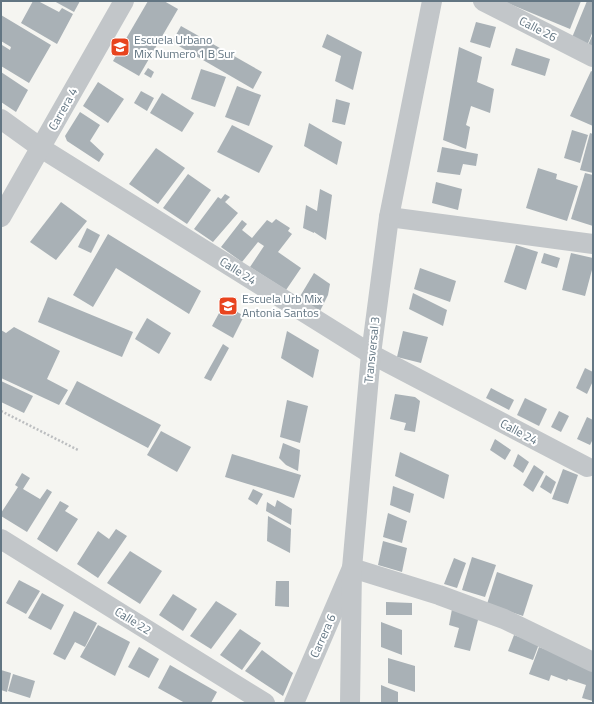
<svg xmlns="http://www.w3.org/2000/svg" width="594" height="704" viewBox="0 0 594 704" font-family="'Titillium Web',sans-serif">
  <style>
    .building { fill: #a9b1b6 }
    .lines { fill: none; stroke-linecap: round; stroke-linejoin: round }
    .path { stroke: #bcbec0; stroke-width: 2.5; stroke-dasharray: 2 2; stroke-linecap: butt }
    .street { stroke: #c2c6c9; stroke-width: 20 }
    .labels { text-anchor: middle; stroke-width: 4; stroke-linejoin: round; paint-order: stroke }
    .street-label { font-size: 12px; fill: #637683; stroke: #fff }
    .poi-label { font-size: 12px; fill: #637683; stroke: #fff; text-anchor: start }
  </style>
  <rect width="100%" height="100%" fill="#f5f5f1"/>
  <g class="building">
    <path d="M33,1h5l21,11 3,-4 11,6 -16,30 -36,-21z"/>
    <path d="M54,1h26l-6,11z"/>
    <path d="M148,1h16l14,8 -39,67 -26,-15z"/>
    <path d="M506,1h75l-11,28 -65,-27z"/>
    <path d="M587,1h6v30l-6,15 -16,-6z"/>
    <path d="M1,15l50,30 -22,38 -28,-17v-20l1,-1 8,5 1,-3 -10,-6z"/>
    <path d="M476,22l20,5 -6,21 -20,-6z"/>
    <path d="M181,26l81,46 -9,17 -81,-47z"/>
    <path d="M327,34l35,18 -9,38 -18,-9 6,-25 -19,-9z"/>
    <path d="M593,34v16l-6,-3z"/>
    <path d="M459,47l23,10 -5,25 17,7 -4,24 -19,-7 -5,19 4,2 -4,22 -23,-9z"/>
    <path d="M516,48l34,11 -5,17 -34,-11z"/>
    <path d="M148,68l6,4 -3,6 -7,-4z"/>
    <path d="M201,69l25,8 -11,30 -24,-8z"/>
    <path d="M591,71l2,1v54l-23,-10z"/>
    <path d="M1,72l27,18 -12,22 -15,-10z"/>
    <path d="M98,82l26,17 -16,24 -25,-17z"/>
    <path d="M237,86l24,9 -12,31 -24,-9z"/>
    <path d="M141,91l13,7 -7,13 -13,-8z"/>
    <path d="M162,93l32,20 -12,19 -32,-19z"/>
    <path d="M336,99l14,4 -5,22 -13,-3z"/>
    <path d="M80,112l20,13 -10,16 14,13 -5,8 -32,-21 -2,-5z"/>
    <path d="M309,123l33,19 -5,23 -33,-19z"/>
    <path d="M232,125l41,21 -14,27 -42,-21z"/>
    <path d="M572,130l16,5 -8,28 -16,-5z"/>
    <path d="M590,133l3,1v39l-13,-3z"/>
    <path d="M442,147l36,7 -2,12 -13,-2 -3,11 -23,-3z"/>
    <path d="M156,148l29,20 -27,36 -29,-20z"/>
    <path d="M538,168l19,6 -1,5 22,7 -11,35 -41,-13z"/>
    <path d="M585,173l8,2v51l-22,-7z"/>
    <path d="M188,174l23,16 -24,34 -24,-16z"/>
    <path d="M436,182l26,7 -4,21 -26,-7z"/>
    <path d="M320,189l12,6 -6,45 -12,-8v1l-11,-5 3,-23 11,6z"/>
    <path d="M225,194l5,3 -5,5 13,11 -25,29 -19,-13 24,-32 3,2z"/>
    <path d="M61,202l26,19 -31,39 -26,-18z"/>
    <path d="M276,219l14,9 -2,3 4,3 -14,18 23,16 -15,22 -36,-23 14,-21 -6,-4 -16,20 -21,-15 21,-27 5,4 -5,6 10,8 15,-18 5,3z"/>
    <path d="M87,228l13,7 -9,18 -13,-6z"/>
    <path d="M108,234l93,57 -12,23 -73,-46 -23,39 -20,-12z"/>
    <path d="M516,245l22,7 -12,38 -22,-8z"/>
    <path d="M544,253l16,5 -3,10 -16,-5z"/>
    <path d="M571,253l22,5v8l-8,30 -23,-6z"/>
    <path d="M420,268l36,13 -6,21 -36,-13z"/>
    <path d="M314,273l16,11 -2,11 -8,16 -21,-13z"/>
    <path d="M413,293l34,17 -4,16 -34,-17z"/>
    <path d="M48,297l85,35 -11,25 -84,-35z"/>
    <path d="M224,304l20,12 -11,22 -21,-12z"/>
    <path d="M147,318l24,15 -12,21 -24,-15z"/>
    <path d="M14,327l46,24 -13,28 21,11 -9,15 -58,-27v-48l5,3z"/>
    <path d="M287,331l32,19 -6,28 -32,-20z"/>
    <path d="M403,331l25,6 -7,26 -24,-6z"/>
    <path d="M223,344l6,4 -18,33 -7,-3z"/>
    <path d="M585,368l8,4v9l-6,13 -11,-6z"/>
    <path d="M1,381l32,15 -9,17 -23,-11z"/>
    <path d="M77,381l84,44 -13,23 -83,-44z"/>
    <path d="M491,388l23,12 -5,10 -23,-12z"/>
    <path d="M395,394l20,3 5,4 -5,31 -11,-2 2,-7 -16,-4z"/>
    <path d="M525,398l22,11 -8,17 -22,-11z"/>
    <path d="M287,400l21,6 -8,37 -20,-6z"/>
    <path d="M559,411l10,5 -8,16 -10,-5z"/>
    <path d="M587,417l6,3v19l-3,6 -13,-6z"/>
    <path d="M161,431l30,16 -14,25 -30,-17z"/>
    <path d="M495,439l16,11 -6,10 -15,-10z"/>
    <path d="M283,443l17,7 -2,21 -12,-6 -7,-7z"/>
    <path d="M400,452l49,23 -5,24 -49,-23z"/>
    <path d="M232,454l69,21 -7,23 -69,-21z"/>
    <path d="M518,454l11,8 -6,11 -10,-7z"/>
    <path d="M534,465l10,7 -11,20 -10,-7z"/>
    <path d="M563,469l15,6 -10,29 -16,-5z"/>
    <path d="M22,473l8,5 -7,11 17,10 7,-10 5,3 -25,40 -26,-16v-3l17,-26 -3,-2z"/>
    <path d="M546,475l10,7 -5,12 -11,-7z"/>
    <path d="M393,486l21,8 -4,19 -20,-8z"/>
    <path d="M253,489l10,5 -6,11 -9,-6z"/>
    <path d="M277,500l15,9 -1,16 -25,-14 1,-9 8,5z"/>
    <path d="M60,501l9,5 -4,5 13,8 -21,33 -20,-13z"/>
    <path d="M388,513l19,8 -5,22 -19,-6z"/>
    <path d="M268,516l23,13 -1,24 -23,-12z"/>
    <path d="M116,529l11,7 -29,42 -21,-14 21,-33 11,8z"/>
    <path d="M383,541l24,7 -5,24 -24,-7z"/>
    <path d="M130,551l32,20 -22,33 -33,-21z"/>
    <path d="M472,557l24,8 -11,32 -23,-7z"/>
    <path d="M454,558l12,5 -9,25 -13,-4z"/>
    <path d="M497,572l36,13 -10,31 -36,-12z"/>
    <path d="M19,580l21,11 -14,23 -20,-11z"/>
    <path d="M276,581h13v26l-14,-1z"/>
    <path d="M42,593l22,12 -13,25 -23,-12z"/>
    <path d="M173,594l24,15 -14,22 -24,-16z"/>
    <path d="M216,601l21,13 -26,35 -21,-13z"/>
    <path d="M386,602l26,1v12h-26z"/>
    <path d="M452,609l27,7 -9,35 -16,-4 5,-19 -10,-3z"/>
    <path d="M74,611l23,12 -12,24 -10,-5 -10,18 -12,-6z"/>
    <path d="M381,622l21,8v25l-21,-8z"/>
    <path d="M98,625l32,17 -15,34 -35,-19z"/>
    <path d="M240,629l21,14 -19,27 -22,-15z"/>
    <path d="M514,635l25,9 -6,16 -25,-9z"/>
    <path d="M139,647l20,12 -10,19 -21,-11z"/>
    <path d="M539,647l54,20v34l-11,-3 4,-13 -18,-6 -1,2 -16,-6 -2,6 -20,-7z"/>
    <path d="M262,650l31,23 -10,23 -38,-25z"/>
    <path d="M388,658l27,8v26l-27,-9z"/>
    <path d="M170,665l47,27 -6,11h-26l-27,-15z"/>
    <path d="M1,670l10,3 -4,19 -6,-2z"/>
    <path d="M13,674l22,7 -5,17 -22,-7z"/>
    <path d="M381,685l17,7v11h-17z"/>
  </g>
  <g class="lines">
    <path class="path" d="M1,411l77,39"/>
    <g class="street">
      <path d="M483,1l110,56"/>
      <path d="M1,119l40,29 330,206 216,113"/>
      <path d="M1,217l123,-216"/>
      <path d="M389,217l204,27"/>
      <path d="M1,539l264,164"/>
      <path d="M294,703l58,-135 87,27 65,24 89,43"/>
      <path d="M350,703l2,-135 19,-214 18,-137 43,-216"/>
    </g>
  </g>
  <defs>
    <g id="school-square" transform="scale(1)"><rect x="-9" y="-9" width="18" height="18" rx="4" fill="#e8441e" stroke="#fff"/><path d="M0-5L7-2L0 1L-7-2ZM-4 1L0 2.5L4 1V4Q0 6-4 4Z" fill="#fff"/></g>
  </defs>
  <g fill-rule="evenodd">
    <use href="#school-square" x="120" y="47"/>
    <use href="#school-square" x="228" y="306"/>
  </g>
  <g class="labels">
    <g class="street-label">
      <text transform="translate(538 29) rotate(27)" y="4">Calle 26</text>
      <text transform="translate(63 109) rotate(-61)" y="4">Carrera 4</text>
      <text transform="translate(238 271) rotate(32)" y="4">Calle 24</text>
      <text transform="translate(372 350) rotate(-84)" y="4">Transversal 3</text>
      <text transform="translate(519 432) rotate(28)" y="4">Calle 24</text>
      <text transform="translate(133 621) rotate(32)" y="4">Calle 22</text>
      <text transform="translate(323 636) rotate(-66)" y="4">Carrera 6</text>
    </g>
    <g class="poi-label">
      <text x="134" y="44">Escuela Urbano<tspan x="134" dy="14">Mix Numero 1 B Sur</tspan></text>
      <text x="242" y="303">Escuela Urb Mix<tspan x="242" dy="14">Antonia Santos</tspan></text>
    </g>
  </g>
  <rect width="594" height="704" fill="none" stroke="#637683" stroke-width="4"/>
</svg>
